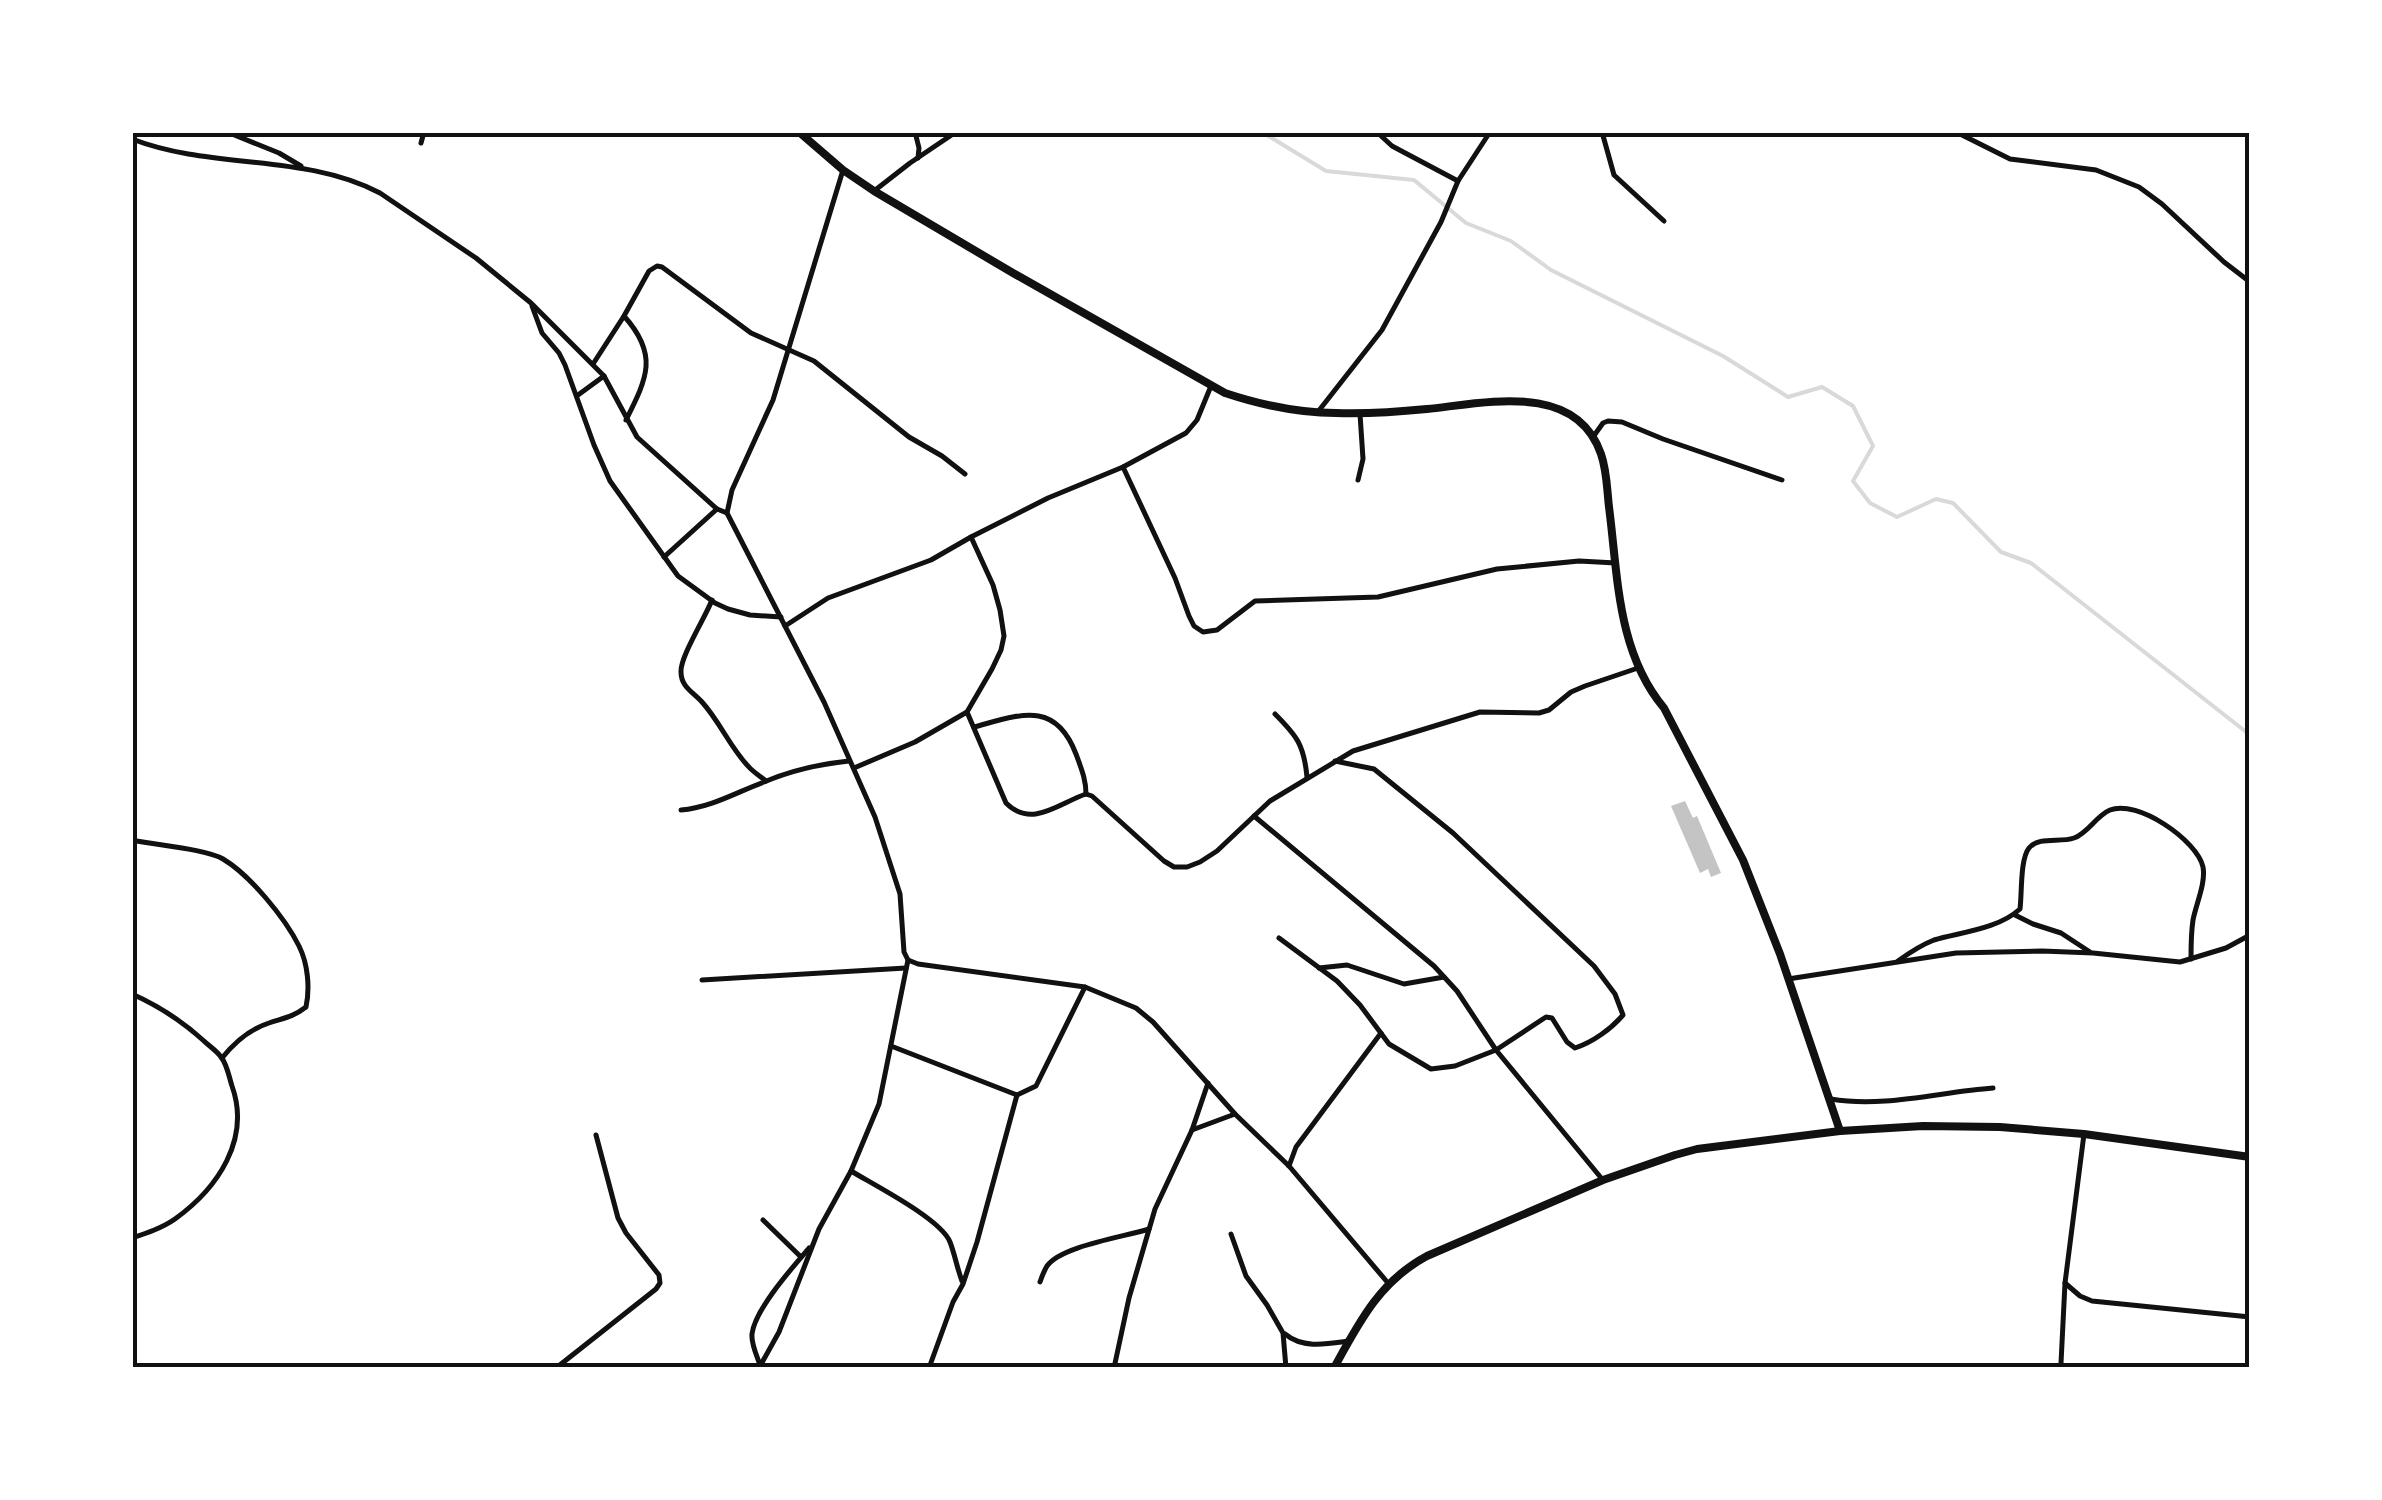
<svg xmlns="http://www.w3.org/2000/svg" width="2382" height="1500" viewBox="0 0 2382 1500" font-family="Karla,sans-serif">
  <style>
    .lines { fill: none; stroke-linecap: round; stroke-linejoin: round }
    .stream { stroke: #d9d9d9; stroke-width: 4 }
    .building { fill: #c4c4c4 }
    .minor { stroke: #111; stroke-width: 5 }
    .secondary { stroke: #111; stroke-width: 8 }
    .neatline { fill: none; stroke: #111; stroke-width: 4 }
  </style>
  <rect width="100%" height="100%" fill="#fff"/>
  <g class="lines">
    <path class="stream" d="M1262,132l64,39 88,9 52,43 45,18 40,29 172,86 65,41 34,-10 31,19 20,40 -20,35 17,22 27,14 39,-18 17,4 48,49 30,11 219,172"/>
  </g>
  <path class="building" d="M1685,801l8,17 4,-2 24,57 -10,4 -3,-8 -8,4 -29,-67z"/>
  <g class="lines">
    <g class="minor">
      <path d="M227,132l52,21 22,13"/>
      <path d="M915,132l4,16 -1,10"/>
      <path d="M1602,132l12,43 50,46"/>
      <path d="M1956,132l54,27 86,11 43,17 23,17 62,58 26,20"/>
      <path d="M1378,133l14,13 66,35"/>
      <path d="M132,139c80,31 172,14 248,54l96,65 55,45 73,73 33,61 80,72 10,4"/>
      <path d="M421,143l3,-11"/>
      <path d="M843,170l-70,230 -41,90 -5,23 97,189 51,115 25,77 4,58 4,8 10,4 167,23 51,21 17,14 82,92 54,52 99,117"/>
      <path d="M874,191l36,-28 46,-31"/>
      <path d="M532,306l10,27 17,20 6,12 29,80 16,36 68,95 37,27 13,6 22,6 31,2"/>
      <path d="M624,316c35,39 23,62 2,104"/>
      <path d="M593,364l31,-48 25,-45 8,-5 5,1 89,66 63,28 95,76 33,19 23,18"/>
      <path d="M578,395l26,-19"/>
      <path d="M1317,413l65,-83 59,-108 17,-41 32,-49"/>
      <path d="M1593,437l10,-14 5,-2 14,1 41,17 119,41"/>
      <path d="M1123,467l52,111 14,38 5,10 9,6 14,-2 38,-29 123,-4 119,-28 82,-8 37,2"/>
      <path d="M1358,480l5,-21 -3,-45"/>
      <path d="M664,557l53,-48"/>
      <path d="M712,600c-7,18 -32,57 -31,72 0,15 12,20 21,30 18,20 28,45 46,64 5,6 12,10 18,15"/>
      <path d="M785,626l43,-28 103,-38 40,-23 77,-39 75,-31 63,-34 11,-13 14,-34"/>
      <path d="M967,712l39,91c26,26 53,0 80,-9l6,2 72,65 10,6h13l13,-5 17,-11 53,-50 83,-50 127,-39 59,1 10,-3 22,-18 14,-6 53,-18"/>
      <path d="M1275,714c22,22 29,31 32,63"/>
      <path d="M974,727c45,-12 81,-28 102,27 5,14 10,25 10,40"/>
      <path d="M854,768l61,-26 52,-30 25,-43 9,-19 3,-14 -4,-26 -7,-25 -22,-48"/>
      <path d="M681,810c29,-2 56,-18 83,-28 28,-12 56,-18 85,-21"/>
      <path d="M1254,816l180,150 23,25 39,59 106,129"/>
      <path d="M132,840c22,5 74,9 91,19 27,16 62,59 76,87 9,18 11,42 7,61 -13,10 -22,11 -37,16 -19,6 -35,20 -47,35"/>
      <path d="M2015,915l18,9 28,9 29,19"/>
      <path d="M1279,938l58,43 23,24 29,39 42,25 24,-3 41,-16 50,-33 6,1 15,24 8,6c18,-6 36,-19 48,-33l-8,-21 -21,-28 -141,-133 -79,-64 -39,-8"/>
      <path d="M1898,961c11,-8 23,-16 36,-21 28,-8 64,-11 86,-31 2,-15 0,-50 9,-61 10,-12 31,-5 45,-10 14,-5 22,-22 36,-28 27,-11 87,30 93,57 3,16 -7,37 -10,53 -2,13 -2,26 -2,39"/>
      <path d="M1319,968l28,-3 57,19 40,-7"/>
      <path d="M1788,979l168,-26 86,-2 51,2 87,9 46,-14 24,-13"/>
      <path d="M702,980l204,-12"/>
      <path d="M132,994c27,12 50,27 72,47 5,5 13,10 17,16 6,7 8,20 11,29 19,53 -14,102 -57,133 -13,9 -28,14 -43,19"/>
      <path d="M891,1046l126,49 19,-9 49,-99"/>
      <path d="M1831,1099c53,9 108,-7 162,-11"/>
      <path d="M1192,1130l43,-16"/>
      <path d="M1289,1166l7,-19 85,-114"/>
      <path d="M851,1171c23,14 90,48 99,71 5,13 7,26 12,39"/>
      <path d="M763,1220l38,37"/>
      <path d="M1231,1234l15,42 21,29 16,28 3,35"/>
      <path d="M1040,1282c2,-6 4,-11 7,-16 14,-20 77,-29 102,-37"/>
      <path d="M2065,1283l15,13 12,5 158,16"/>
      <path d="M1285,1334c18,15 42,10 64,7"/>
      <path d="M760,1365c-3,-9 -9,-21 -8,-31 3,-25 41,-67 57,-86"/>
      <path d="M556,1368l100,-79 4,-6 -1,-8 -33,-42 -8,-15 -22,-83"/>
      <path d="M759,1368l20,-36 40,-103 32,-58 28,-67 29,-144"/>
      <path d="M929,1368l24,-66 10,-18 14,-42 40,-147"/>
      <path d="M1114,1368l15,-70 26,-89 37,-79 16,-47"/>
      <path d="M2063,1368l-2,-5 4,-80 19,-149"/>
    </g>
    <g class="secondary">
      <path d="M799,132l44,38 31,21 139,82 212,120c36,12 73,20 111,20 31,1 61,-1 91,-4 58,-6 149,-28 174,45 6,17 6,36 8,53 9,69 8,145 55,201l79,152 37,94 60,177"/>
      <path d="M1334,1368c25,-46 46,-87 93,-112l176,-76 72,-25 22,-6 143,-18 83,-5 77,1 84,7 166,23"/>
    </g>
  </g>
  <rect width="2382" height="1500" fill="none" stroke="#ffffff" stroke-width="270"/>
  <rect x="135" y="135" width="2112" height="1230" class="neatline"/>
</svg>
